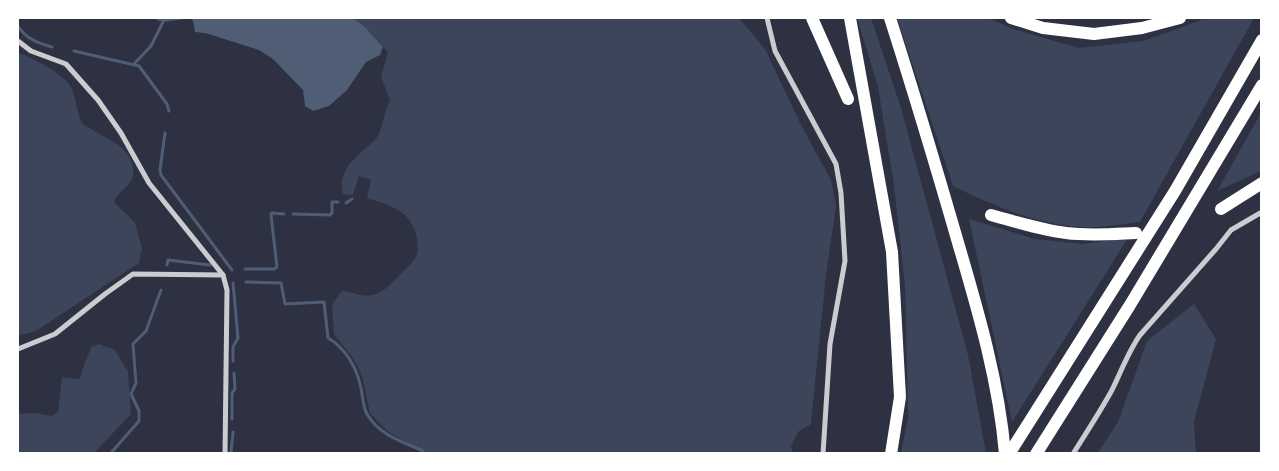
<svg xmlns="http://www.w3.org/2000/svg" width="1279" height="471" viewBox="0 0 1279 471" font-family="'Open Sans',sans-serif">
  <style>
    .green { fill: #3c4559 }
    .water { fill: #4f5d75 }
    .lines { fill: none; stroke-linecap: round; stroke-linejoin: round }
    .stream { stroke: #4f5d75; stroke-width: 3 }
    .minor { stroke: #caccd0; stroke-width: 5 }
    .motorway { stroke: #fff; stroke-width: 12 }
  </style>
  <rect width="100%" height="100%" fill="#2d3142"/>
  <g class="green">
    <path d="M353,18h386l26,31 36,76 30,55 5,26 -10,69 -15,149 -13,8 -7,15 2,6h-369l-37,-22 -17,-18 -8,-37 -4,-9 -6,-10 -18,-23 -2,-30 10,-13c11,0 19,7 30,4 11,-2 21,-13 28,-20 5,-6 15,-13 17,-21 2,-4 0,-11 0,-15 -4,-28 -28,-34 -50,-41l4,-18 -12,-4 -6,19 -10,-1c-6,-20 9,-34 23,-46 4,-4 9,-7 11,-11 7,-11 6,-25 13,-37l-9,-23 7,-25 -23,-25z"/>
    <path d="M857,18h14l30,90 67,247 18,98h-85l7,-36 -3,-131 -11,-101 -16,-98z"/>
    <path d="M897,18h91l25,11 66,19 64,-7 56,-20 4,-3h51l-114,204c-19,2 -39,6 -58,5 -44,-2 -90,-22 -129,-41z"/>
    <path d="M18,53c13,3 47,22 53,34 5,10 6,28 12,37 2,2 7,4 10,6 12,8 33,16 38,30 9,28 -10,24 -17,42l21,21 7,25 -3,15 -103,68 -15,4 -3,-1z"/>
    <path d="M1261,113v58l-44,20z"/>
    <path d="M969,219l66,20 48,5 45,-6 -116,184z"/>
    <path d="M1194,304l22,35 -22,83 2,31h-98l20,-31 29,-81z"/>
    <path d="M99,344l16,6 13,22 3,42 -37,39h-76v-39l17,-1 16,3 7,-4 4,-35 17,2 12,-32z"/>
  </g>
  <path class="water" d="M155,18h198l12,9 18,20 -3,8 -14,7 -19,28 -18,16 -16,5 -8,-5 -2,-16 -30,-31 -14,-9 -54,-17 -10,-1 -2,-11 -2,-3 -28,4 -6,-2z"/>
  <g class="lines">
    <g class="stream">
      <path d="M18,26c8,13 20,17 34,21"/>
      <path d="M74,51l65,15 28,38 2,7"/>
      <path d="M134,64l17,-18 12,-24"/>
      <path d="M165,133l-5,37 1,5 71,95"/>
      <path d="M346,203l6,-4"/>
      <path d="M293,214l37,1 2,-2v-11h6"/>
      <path d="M167,265l1,-5 42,5"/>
      <path d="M245,269h29l3,-2 -6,-52 1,-2 12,1"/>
      <path d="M246,282l35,1 4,21 39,-2 4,36c16,9 28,28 32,46 3,10 2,21 7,30 11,20 35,28 54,36l4,4"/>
      <path d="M233,283l5,55 -5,9v14"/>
      <path d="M232,419v-26l3,-4 -1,-16"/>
      <path d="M110,454l29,-33v-10l-8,-17 5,-11 -3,-39 13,-13 15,-41"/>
      <path d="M231,454c0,-8 2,-15 2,-22"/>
    </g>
    <g class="minor">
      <path d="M767,18l8,33 61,113 5,29 4,68 -15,83 -7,110"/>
      <path d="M18,41l13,10 35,13 32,36 23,33 28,50 74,92 4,15 -2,164"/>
      <path d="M18,349l37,-15 50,-40 28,-20 90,1"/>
      <path d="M1073,454c13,-21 27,-42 39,-64 9,-18 16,-38 28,-55l76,-86 15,-19 31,-18"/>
    </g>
    <g class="motorway">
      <path d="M812,18l36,81"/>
      <path d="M850,18l42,234 8,145 -9,57"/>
      <path d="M890,18c24,75 47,152 69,228 20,68 40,137 46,208"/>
      <path d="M1011,18l32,10 51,6 48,-6 38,-10"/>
      <path d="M1221,209l41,-26"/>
      <path d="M991,215c25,7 50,15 75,18 24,3 47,1 70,0"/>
      <path d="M1009,454l166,-263 87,-151"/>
      <path d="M1036,454l94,-149 132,-220"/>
    </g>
  </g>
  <rect width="1279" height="471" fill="none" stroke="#ffffff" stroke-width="38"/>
</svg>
